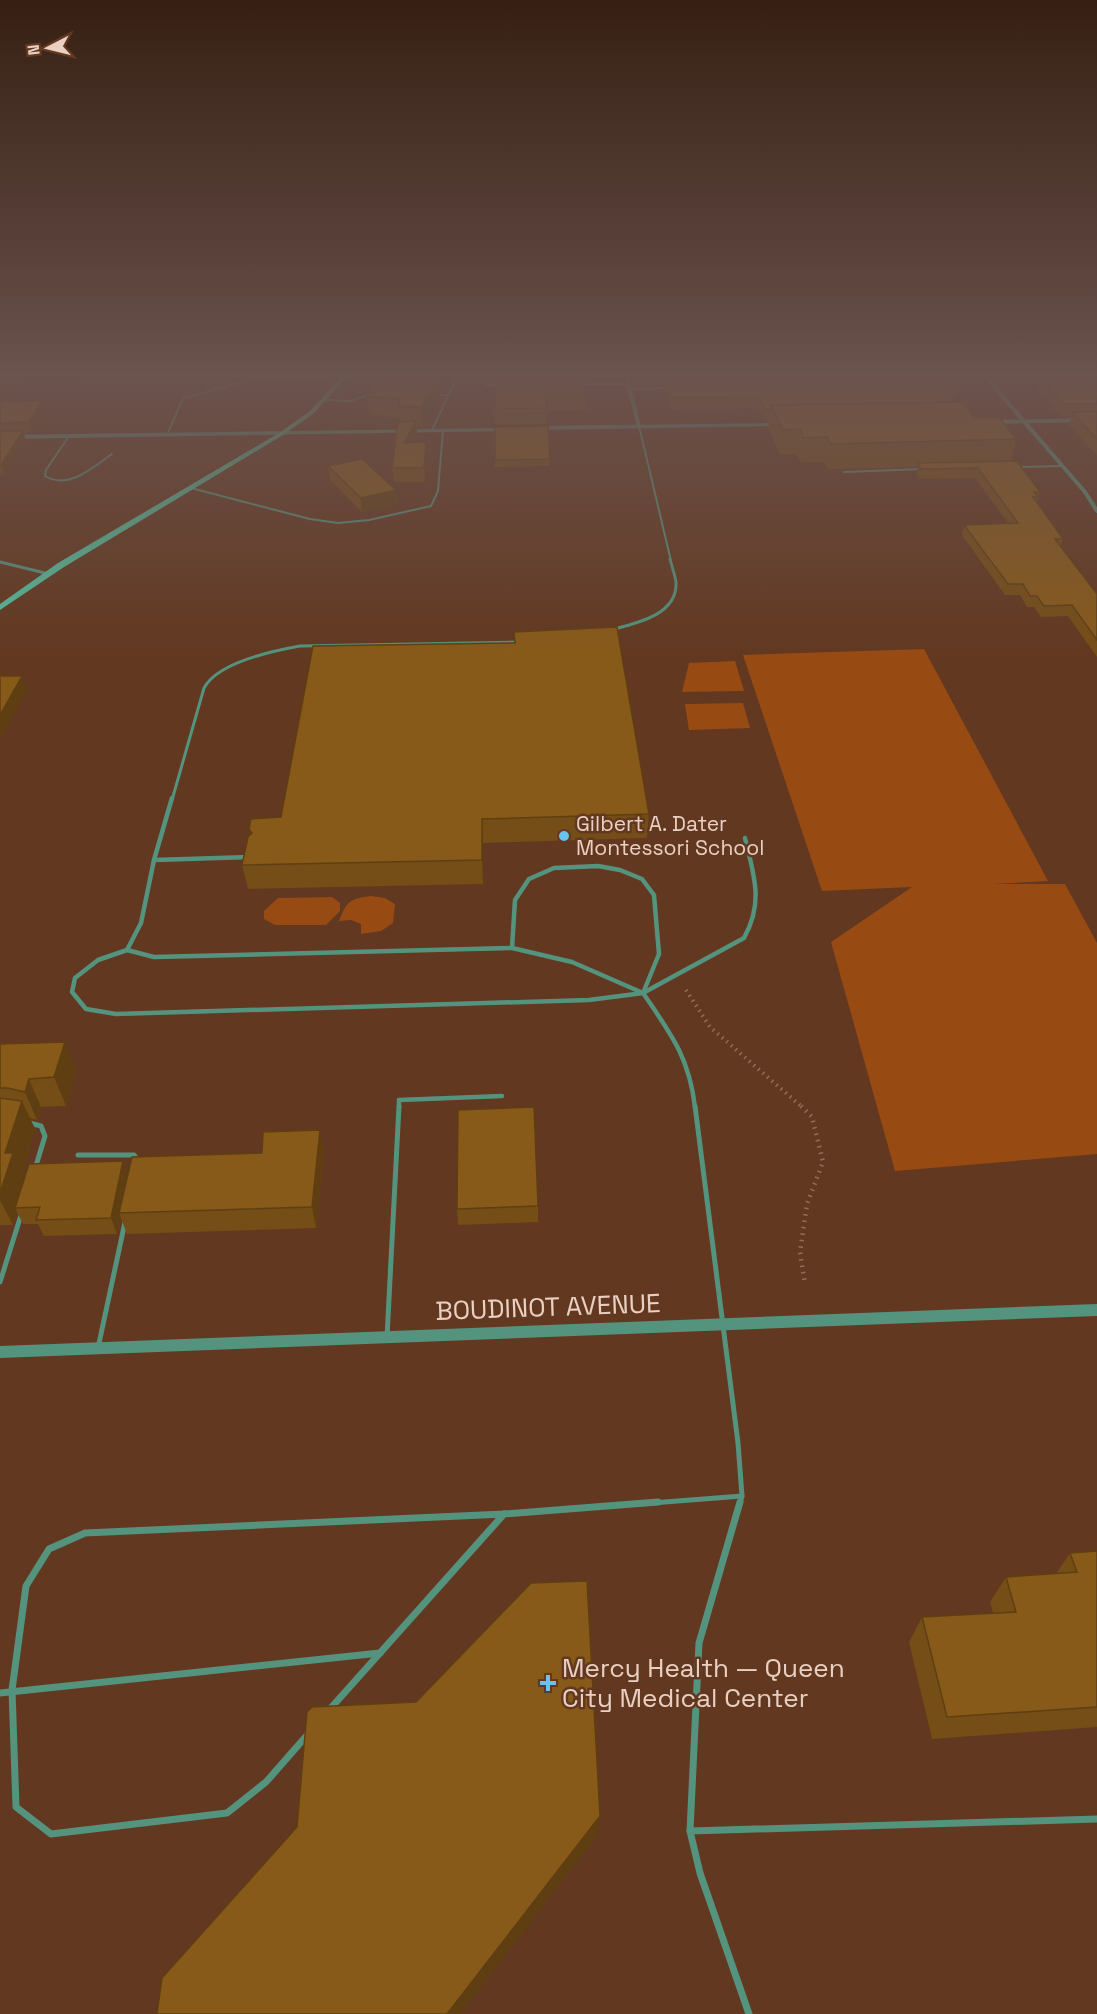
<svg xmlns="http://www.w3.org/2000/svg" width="1097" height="2014" viewBox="0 0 1097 2014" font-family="'Space Grotesk',sans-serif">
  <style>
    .green { fill: #984a13 }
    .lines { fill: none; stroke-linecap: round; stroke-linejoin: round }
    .path-far1 { stroke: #926e5a; stroke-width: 4; stroke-dasharray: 1.5 4.5; stroke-linecap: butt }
    .path { stroke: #926e5a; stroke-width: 4.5; stroke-dasharray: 1.5 5; stroke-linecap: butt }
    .service-far4 { stroke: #54937e; stroke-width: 2 }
    .service-far3 { stroke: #54937e; stroke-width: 3 }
    .service-far2 { stroke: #54937e; stroke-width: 4.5 }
    .service-far1 { stroke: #54937e; stroke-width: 5 }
    .service { stroke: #54937e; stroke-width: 7 }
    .minor { stroke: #54937e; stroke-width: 4 }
    .tertiary { fill: #54937e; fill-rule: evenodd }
    .secondary { fill: #53bf9e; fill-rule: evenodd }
    .wall { fill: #754d16 }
    .shaded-wall { fill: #5f3f12 }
    .building { fill: #885a19; stroke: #5f3f12; stroke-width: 1.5 }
    .poi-dot { fill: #66c4ef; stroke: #623820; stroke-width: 2 }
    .labels { text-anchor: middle; stroke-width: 5; stroke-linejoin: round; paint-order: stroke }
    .poi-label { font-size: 21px; fill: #ead0c2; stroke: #623820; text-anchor: start }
    .near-street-label { font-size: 26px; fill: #ead0c2; stroke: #623820 }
    .near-poi-label { font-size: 26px; fill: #ead0c2; stroke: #623820; text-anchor: start }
  </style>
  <rect width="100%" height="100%" fill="#623820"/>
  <g class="green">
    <path d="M924,649l124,232 -55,3h72l32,59v211l-202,17 -64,-229 81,-55 -90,4 -79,-236z"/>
    <path d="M735,661l9,30 -62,1 7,-29z"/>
    <path d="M743,703l7,25 -61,2 -4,-26z"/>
    <path d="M371,896l14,2 10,6 -2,19 -12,8 -20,3v-10l-10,-4 -12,1c8,-20 10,-22 32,-25z"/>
    <path d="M332,897l8,6v8l-14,14h-51l-11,-6v-8l14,-13z"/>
  </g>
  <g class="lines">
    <path class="path-far1" d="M686,990l24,37 92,80"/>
    <path class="path" d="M801,1106l11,11 11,45 -16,42 -7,48 5,32"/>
    <g class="service-far4">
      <path d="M580,384h49"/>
      <path d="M485,385h15"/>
      <path d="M630,389l42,-1"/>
      <path d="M433,395h15"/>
      <path d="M324,400l27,1 22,-8"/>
      <path d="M639,426l32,135"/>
      <path d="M432,430l24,-51"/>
      <path d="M167,435l16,-37 81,-22 79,2"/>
      <path d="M69,436l-23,34 -1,6c24,14 47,-8 67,-22"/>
      <path d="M1018,467l45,-1"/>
      <path d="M844,472l79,-3"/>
      <path d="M191,488l119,31 28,4 31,-3 62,-14 7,-15 5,-61"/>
    </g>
    <g class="service-far3">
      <path d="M0,562l49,12"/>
      <path d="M614,629c24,-6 64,-15 62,-47 -1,-7 -4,-15 -6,-23"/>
      <path d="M172,800l32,-112c14,-26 68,-37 96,-42l218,-4"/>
    </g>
    <g class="service-far2">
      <path d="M154,860l96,-3"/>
      <path d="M512,948l60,14 71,31 -54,7 -473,14 -30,-5 -14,-17 3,-14 23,-18 29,-10 27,7z"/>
      <path d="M512,948l3,-48 14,-21 25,-11 44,-2 22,4 22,9 12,16 5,59 -16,39"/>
      <path d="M127,950l14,-27 13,-63 18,-62"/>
      <path d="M643,993c28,41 46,64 52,114"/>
      <path d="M643,993l101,-55c20,-36 10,-62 1,-100"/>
      <path d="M399,1107v-7l103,-4"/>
    </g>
    <g class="service-far1">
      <path d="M695,1106l43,337 4,53 -2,8"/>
      <path d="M26,1122l15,4 4,10 -10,33"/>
      <path d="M78,1155h56l4,6"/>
      <path d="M0,1282l22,-70"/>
      <path d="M387,1337l12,-231"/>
      <path d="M98,1348l27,-126"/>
      <path d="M639,1504l103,-8"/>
    </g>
    <g class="service">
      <path d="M740,1502l-41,141 -9,188 10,42 49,141"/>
      <path d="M0,1693l380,-40"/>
      <path d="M330,1709l174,-195"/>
      <path d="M309,1733l-43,49 -39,31 -176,21 -35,-27 -4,-117 14,-104 23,-37 36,-16 419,-19 154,-12"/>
      <path d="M690,1831l407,-12"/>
    </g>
    <g class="minor">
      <path d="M626,375l13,51"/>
      <path d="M984,375l101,117 12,19"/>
    </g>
    <g class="tertiary">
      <path d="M1097,418v4l-108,2 -3,-2 3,-2z"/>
      <path d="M782,423l2,1v2l-251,4 -3,-2 3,-2z"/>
      <path d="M511,428l1,1 -3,2 -509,8v-4z"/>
      <path d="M1097,1304v12l-1097,42v-12z"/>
    </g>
    <path class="secondary" d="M343,375h6l-36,39 -30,21 -219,132 -64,43v-6l58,-41 221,-130 30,-21z"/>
  </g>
  <g class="wall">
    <path d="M384,375h67l-8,16h-5l1,7 -17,28h-5v9l-4,7h13l1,14 -2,26h-31l-2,-14 8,-46v-4l-31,-3 -2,-19 17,-18z"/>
    <path d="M495,375l91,19v16l-39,1v13l-52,1z"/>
    <path d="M661,375h139l-1,1h4v-1h144l8,8 8,6 -3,12 -2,1 17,16 41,21 -5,22 29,31 -3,10 26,37 -2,7 36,48v63l-29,-41 -27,1 -7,-10h-7l-7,-12h-15l-43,-60 2,-10 44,-2 -33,-45 -56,1 -3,-6 2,-6 -90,2 -4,-7h-23l-5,-8h-16l-12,-25 1,-8h-5l-6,-13 -87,1 -5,-18v-6h-2z"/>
    <path d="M1024,375h73v81l-28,-31 2,-9h-10z"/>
    <path d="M42,401l3,10 -14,21 -8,1 3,8 -22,34h-4v-73z"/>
    <path d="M495,427l55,32v7l-55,1z"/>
    <path d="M328,466l68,24 1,14 -35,8 -32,-32z"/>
    <path d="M514,632l135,182 -2,24 -164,5v41l-235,5 -6,-24 9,-30 -2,-6 32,-12 233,-174z"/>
    <path d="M0,1044l76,26 -10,36 -25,1 -4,13 -7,-2 5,11 -13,43 2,6 104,-4 196,-23 -8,77 -189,6 -6,-16 -4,16 -73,2 -6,-12h-15l-6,-12 -4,13h-13z"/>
    <path d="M538,1206v16l-80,3 -1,-16z"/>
    <path d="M1097,1551v176l-165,12 -23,-97 13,-25 71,-4 -3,-11 16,-25 50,-3 14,-21z"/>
  </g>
  <g class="shaded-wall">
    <path d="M48,375h47l-95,19v-10z"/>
    <path d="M442,375h9l-8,16z"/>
    <path d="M438,379l1,19 -17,28 -1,-19z"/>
    <path d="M963,389l-3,12 -6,5 -4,-5z"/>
    <path d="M42,401l3,10 -14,21 -2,-10z"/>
    <path d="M416,421l1,14 -12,21 -1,-13z"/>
    <path d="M23,431l3,10 -22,34 -3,-10z"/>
    <path d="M426,442l1,14 -2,26 -1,-14z"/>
    <path d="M396,490l1,14 -35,8 -1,-14z"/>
    <path d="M22,676l5,14 -27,48v-23z"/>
    <path d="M482,819l1,24v41l-1,-24z"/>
    <path d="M65,1042l11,28 -10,36 -12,-29z"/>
    <path d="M29,1079l12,28 -4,13 -12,-28z"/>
    <path d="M22,1101l13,28 -13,43 4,9 -11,27 2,4 -4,13 -13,-25v-7l5,-40z"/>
    <path d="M320,1130l4,21 -8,77 -4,-21z"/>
    <path d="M123,1161l6,17 -10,35 2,5 -4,16 -6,-16z"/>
    <path d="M600,1816l-2,19 -138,179h-13z"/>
  </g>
  <g class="building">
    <path d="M0,375h48l-48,9z"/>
    <path d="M495,375h87l4,19h-40l1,14 -52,1z"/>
    <path d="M808,375h139l8,3v5l8,6 -13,12 1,2 -180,2 -1,4h-5l-6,-13 -88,1 -5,-17 142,-4z"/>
    <path d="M1038,375h59v29h-32z"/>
    <path d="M379,378l59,1 -17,28h-22l1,-8 -33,-3z"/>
    <path d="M42,401l-13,21 -29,1v-21z"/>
    <path d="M963,402l12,16 24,-1 17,22 -185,5 -4,-7 -23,1 -4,-9 -17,1 -12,-25z"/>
    <path d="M1072,412h25v27z"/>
    <path d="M416,421l-12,22 22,-1 -2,26h-32l6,-46z"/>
    <path d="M548,426l2,33 -55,1v-33z"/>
    <path d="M0,431h23l-22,34h-1z"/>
    <path d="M362,459l34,31 -35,8 -33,-32z"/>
    <path d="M1017,461l23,31h-6l4,5h-5l30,42h-8l42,55v46l-25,-35 -28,1 -7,-10h-7l-7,-12h-15l-44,-59 54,-2 -40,-55 -57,1 -3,-6z"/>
    <path d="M617,627l32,187 -167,5v41l-240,5 6,-28 4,-4 -3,-4 2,-10 30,-2 32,-171 202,-3 -1,-11z"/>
    <path d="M0,676h22l-22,39z"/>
    <path d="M65,1042l-11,35 -25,2 -4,13 -17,-4h-8v-44z"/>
    <path d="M0,1098l22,3 -17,52h8l-13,40z"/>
    <path d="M534,1107l4,99 -81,3 1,-99z"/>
    <path d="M320,1130l-8,77 -193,6 13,-56 130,-4 1,-21z"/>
    <path d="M123,1161l-12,57 -75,2 4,-13 -25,1 14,-44z"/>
    <path d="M1097,1551v156l-150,10 -25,-100 94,-5 -10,-35 71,-5 -7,-19z"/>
    <path d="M587,1581l13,235 -153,198h-290l5,-36 135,-151 10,-115 5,-5 104,-5 115,-119z"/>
  </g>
  <linearGradient id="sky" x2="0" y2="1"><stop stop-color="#361f12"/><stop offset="0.57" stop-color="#6b534e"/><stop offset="1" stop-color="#6b534e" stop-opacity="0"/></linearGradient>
  <rect width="1097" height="657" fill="url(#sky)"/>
  <g class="poi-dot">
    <circle cx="564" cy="836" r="6"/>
    <path d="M545 1674h6v6h6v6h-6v6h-6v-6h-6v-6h6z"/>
  </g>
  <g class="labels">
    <g class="poi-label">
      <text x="576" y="831">Gilbert A. Dater<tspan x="576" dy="24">Montessori School</tspan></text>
    </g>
    <g class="near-street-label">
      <text transform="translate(548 1307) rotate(-2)" y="9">BOUDINOT AVENUE</text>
    </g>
    <g class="near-poi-label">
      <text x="562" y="1677">Mercy Health — Queen<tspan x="562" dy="30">City Medical Center</tspan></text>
    </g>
  </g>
  <g transform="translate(48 48) rotate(263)" stroke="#623820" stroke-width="4.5" paint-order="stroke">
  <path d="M0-4.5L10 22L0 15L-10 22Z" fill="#ead0c2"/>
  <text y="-9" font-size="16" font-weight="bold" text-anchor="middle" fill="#ead0c2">N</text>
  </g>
</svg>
